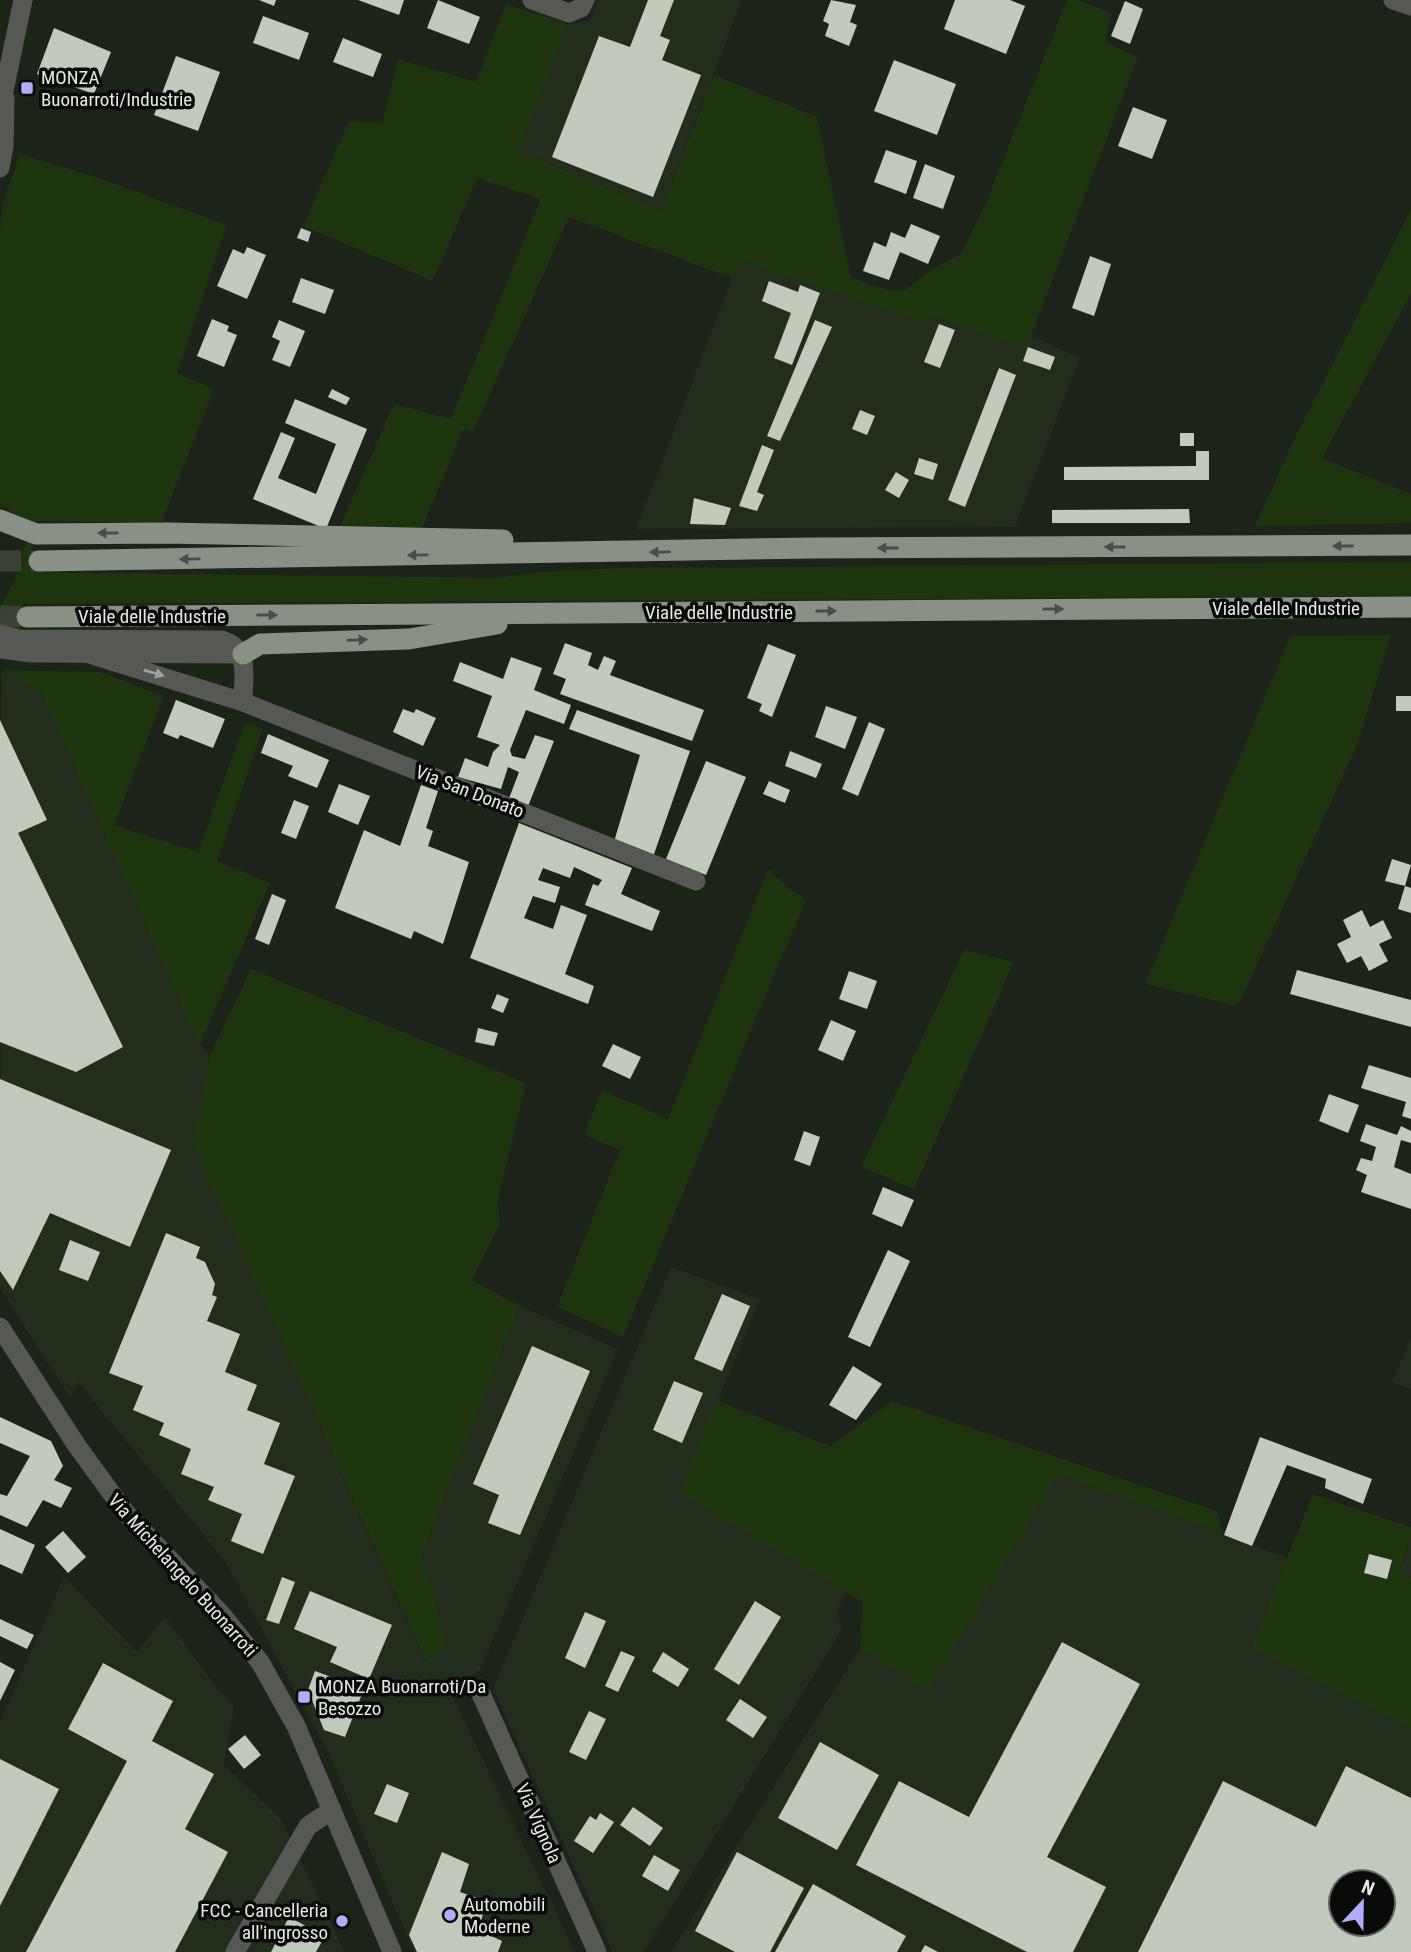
<svg xmlns="http://www.w3.org/2000/svg" width="1411" height="1952" viewBox="0 0 1411 1952" font-family="'Roboto Condensed',sans-serif">
  <style>
    .built { fill: #232d1e; fill-rule: evenodd }
    .green { fill: #1c350f }
    .building { fill: #c1cabd; fill-rule: evenodd }
    .lines { fill: none; stroke-linecap: round; stroke-linejoin: round }
    .major-tunnel { stroke: #3a4137; stroke-width: 21; stroke-dasharray: 21 10; stroke-linecap: butt }
    .minor { stroke: #555853; stroke-width: 19 }
    .major { stroke: #899086; stroke-width: 21 }
    .oneway { fill: #484e46 }
    .oneway2 { fill: #9da19c }
    .poi-dot { fill: #b2adf9; stroke: #080b07; stroke-width: 2.5 }
    .labels { text-anchor: middle; stroke-width: 7; stroke-linejoin: round; paint-order: stroke }
    .poi-label { font-size: 19px; fill: #e5eae4; stroke: #080b07; text-anchor: start }
    .street-label { font-size: 19px; fill: #e5eae4; stroke: #080b07 }
  </style>
  <rect width="100%" height="100%" fill="#1c2319"/>
  <g class="built">
    <path d="M598,0h144l-81,210 -143,-60 50,-126 22,-4z"/>
    <path d="M744,262l181,62 8,-7 84,30 14,-11 49,22 -65,169 -379,2 96,-251z"/>
    <path d="M2,670l38,21 150,335 19,31 -16,86 233,521 22,-21 -26,-88 98,-249 98,43 -138,321 -30,21 125,261h-161l-85,-198 -104,-193 -147,-179 -8,16 -70,-110z"/>
    <path d="M671,1267l89,32 -80,194 166,99 -9,19 5,18 -198,323h-31l-120,-263z"/>
    <path d="M1411,1339v50l-19,-7z"/>
    <path d="M1058,1475l229,83 -37,91 161,80v223h-740l189,-304 68,43zM1341,1882h42v42h-42z"/>
    <path d="M1411,1539v38l-12,-5z"/>
    <path d="M64,1577l73,75 28,-35 49,67 20,22 -10,59 57,54 64,133h-345v-230z"/>
  </g>
  <g class="green">
    <path d="M1067,0h11l33,13 -5,29 32,15 -107,279 -14,11 -84,-30 -8,7 -181,-62 -12,16 -163,-61 -96,215 -10,-3 -43,104 -82,-2 56,-127 57,15 90,-220 -64,-21 -44,103 -130,-55 46,-105 33,2 16,-64 78,23 30,-78 62,20 -49,127 142,59 53,-135 103,42 34,161 36,12h19l20,-17 35,-19 24,-49z"/>
    <path d="M20,154l79,24 128,47 -50,148 37,16 -53,134 -133,-2 -28,-16v-273l3,-29z"/>
    <path d="M1411,209v85l-89,164 89,36v29l-156,3 36,-80z"/>
    <path d="M27,540l4,1 2,31 462,6 46,-6 84,-4 786,-6v34l-1388,8 -3,31 -20,-15v-13l14,-25z"/>
    <path d="M1391,635l-34,110 -119,261 -93,-22 145,-348z"/>
    <path d="M2,670l98,2 64,24 -50,129 84,27 47,-130 18,7 -46,132 53,22 -70,161 -10,-18 -150,-335z"/>
    <path d="M768,869l21,20 17,10 -183,438 -66,-30 63,-157 -36,-15 18,-45 66,29z"/>
    <path d="M964,950l50,12 -100,227 -53,-22z"/>
    <path d="M251,969l275,114 -28,116 2,25 -28,56 48,26 -98,249 26,88 -21,21 -235,-521 17,-86z"/>
    <path d="M716,1400l114,46 62,-45 325,110 7,24 -166,-60 -130,217 -68,-44 2,-46 -183,-109z"/>
    <path d="M1313,1494l98,33v12l-12,32 12,6v152l-161,-80z"/>
  </g>
  <g class="building">
    <path d="M259,0h17l-2,6z"/>
    <path d="M358,0h46l-5,15z"/>
    <path d="M438,0l42,17 -11,27 -42,-16z"/>
    <path d="M648,0h26l-14,36 10,4 -8,20 39,15 -48,122 -101,-40 47,-121 31,11z"/>
    <path d="M831,0l25,5 -6,17 7,3 -8,21 -24,-10 4,-12 -6,-3z"/>
    <path d="M955,0h55l15,6 -19,48 -62,-25z"/>
    <path d="M1125,1l18,8 -13,35 -19,-8z"/>
    <path d="M263,16l46,17 -10,27 -46,-17z"/>
    <path d="M54,28l57,24 -17,42 -57,-20z"/>
    <path d="M343,38l39,16 -9,23 -40,-15z"/>
    <path d="M176,56l44,16 -22,59 -44,-16z"/>
    <path d="M894,60l62,24 -19,51 -63,-24z"/>
    <path d="M1133,107l34,13 -15,39 -34,-13z"/>
    <path d="M886,150l31,11 -11,33 -32,-12z"/>
    <path d="M925,164l30,12 -12,33 -30,-11z"/>
    <path d="M911,224l29,12 -12,28 -28,-12 -11,28 -26,-9 11,-29 12,5 5,-15 14,6z"/>
    <path d="M301,228l10,4 -3,10 -11,-4z"/>
    <path d="M247,247l19,8 -19,44 -30,-13 16,-37 11,5z"/>
    <path d="M1090,256l21,8 -17,52 -22,-8z"/>
    <path d="M301,278l33,12 -9,24 -33,-12z"/>
    <path d="M769,281l29,11 2,-7 20,8 -28,72 -18,-7 17,-45 -29,-12z"/>
    <path d="M212,319l17,7 -2,5 10,4 -13,32 -27,-11z"/>
    <path d="M279,320l26,11 -15,36 -18,-7 8,-19 -8,-4z"/>
    <path d="M815,320l17,7 -52,114 -13,-5z"/>
    <path d="M939,324l16,6 -15,38 -16,-6z"/>
    <path d="M1028,347l27,10 -5,13 -27,-9z"/>
    <path d="M999,368l17,7 -51,132 -17,-7z"/>
    <path d="M332,389l18,9 -4,7 -18,-8z"/>
    <path d="M295,399l72,30 -41,100 -73,-30 28,-67 14,6 -17,40 38,16 20,-50 -51,-21z"/>
    <path d="M860,410l15,6 -8,19 -15,-6z"/>
    <rect x="1180" y="433" width="14" height="13"/>
    <path d="M762,445l12,5 -17,42 7,3 -7,16 -18,-5z"/>
    <path d="M1196,451h13v29h-145v-13l132,-1z"/>
    <path d="M919,458l19,6 -5,16 -19,-6z"/>
    <path d="M896,472l13,8 -10,18 -14,-8z"/>
    <path d="M694,498l37,10 -6,17 -35,-1z"/>
    <path d="M1189,509l1,14h-138v-13z"/>
    <path d="M565,643l27,10 -4,12 10,5 6,-14 12,5 -6,14 94,35 -12,31 -132,-47 6,-15 -13,-5z"/>
    <path d="M768,644l28,11 -24,62 -13,-6 3,-7 -15,-6z"/>
    <path d="M511,657l31,11 -8,22 37,15 -7,19 -38,-14 -16,40 2,6 13,3 10,-24 19,6 -27,68 -19,-8 11,-29 -11,-5 -7,22 -43,-12 7,-19 23,9 5,-15 7,-7 -23,-8 15,-41 -39,-15 7,-19 43,17z"/>
    <rect x="1396" y="696" width="15" height="15"/>
    <path d="M176,700l49,19 -12,29 -33,-13 -2,4 -15,-6z"/>
    <path d="M826,706l31,11 -12,32 -30,-12z"/>
    <path d="M403,709l11,4 2,-4 20,9 -13,28 -30,-14z"/>
    <path d="M577,710l113,41 -37,106 -40,-12 27,-90 -71,-26z"/>
    <path d="M0,720l47,100 -29,13 105,214 -47,25 -76,-30z"/>
    <path d="M869,722l16,7 -27,67 -16,-7z"/>
    <path d="M268,734l61,26 -12,28 -29,-12 5,-10 -32,-13z"/>
    <path d="M790,751l32,13 -6,14 -31,-12z"/>
    <path d="M706,761l40,16 -40,98 -40,-16z"/>
    <path d="M769,781l21,9 -5,13 -22,-9z"/>
    <path d="M339,784l31,12 -12,29 -30,-13z"/>
    <path d="M421,785l17,6 -12,37 7,3 -5,15 41,16 -26,82 -29,-13 -3,8 -76,-31 29,-78 36,16z"/>
    <path d="M294,800l15,6 -13,33 -15,-6z"/>
    <path d="M519,823l113,45 -11,26 39,17 -8,20 -67,-26 8,-21 5,2 4,-6 -28,-13 -4,11 -27,-10 -5,12 22,7 -5,16 -22,-7 -9,22 29,11 8,-24 26,10 -22,59 29,12 -6,18 -118,-46z"/>
    <path d="M1392,859l19,6 -6,21 -20,-5z"/>
    <path d="M1405,886l6,2v25l-13,-4z"/>
    <path d="M272,894l14,6 -17,45 -14,-6z"/>
    <path d="M1362,910l8,17 13,-7 9,18 -13,6 9,17 -19,10 -8,-15 -14,7 -10,-19 14,-7 -8,-17z"/>
    <path d="M1297,970l114,30v27l-121,-33z"/>
    <path d="M849,971l28,10 -10,28 -28,-10z"/>
    <path d="M497,994l12,5 -6,14 -12,-5z"/>
    <path d="M831,1020l25,11 -13,30 -25,-11z"/>
    <path d="M478,1028l20,5 -4,13 -19,-4z"/>
    <path d="M613,1044l28,13 -11,22 -28,-13z"/>
    <path d="M1369,1065l42,13v41l-9,-3 4,-14 -45,-14z"/>
    <path d="M0,1079l171,71 -41,97 -80,-34 -37,77 -13,-19z"/>
    <path d="M1329,1094l30,11 -11,28 -29,-12z"/>
    <path d="M1366,1124l31,11 4,-9 10,5v12l-10,-3 -7,27 17,7v35l-50,-17 6,-17 -11,-5 5,-12 11,3 4,-14 -16,-6z"/>
    <path d="M804,1131l16,6 -10,29 -16,-6z"/>
    <path d="M883,1187l31,13 -12,27 -30,-13z"/>
    <path d="M166,1233l34,14 -4,11 9,4 10,22 -3,11 5,2 -10,24 33,13 -15,38 32,13 -10,25 33,13 -16,41 31,12 -32,78 -32,-13 11,-27 -34,-14 6,-13 -33,-13 10,-25 -32,-14 5,-12 -31,-13 10,-24 -34,-13z"/>
    <path d="M70,1240l30,12 -12,29 -29,-11z"/>
    <path d="M888,1250l22,11 -40,86 -22,-10z"/>
    <path d="M722,1294l28,12 -28,65 -28,-12z"/>
    <path d="M532,1346l58,25 -70,164 -32,-12 11,-28 -26,-11z"/>
    <path d="M853,1366l29,18 -26,36 -27,-15z"/>
    <path d="M674,1381l29,12 -21,50 -29,-13z"/>
    <path d="M0,1417l51,24 12,25 -9,14 18,8 -11,20 -18,-8 -16,27 -27,-12v-21l7,2 23,-40 -30,-13z"/>
    <path d="M1260,1437l112,42 -9,25 -38,-16 1,-9 -39,-14 -35,81 -28,-11z"/>
    <path d="M0,1529l35,16 -13,29 -22,-10z"/>
    <path d="M63,1531l23,26 -18,16 -23,-26z"/>
    <path d="M1369,1554l23,6 -5,19 -23,-6z"/>
    <path d="M282,1577l13,5 -16,42 -13,-4z"/>
    <path d="M310,1591l82,34 -23,54 -39,-17 7,-15 -43,-18z"/>
    <path d="M755,1601l26,16 -42,68 -25,-16z"/>
    <path d="M585,1612l21,9 -21,47 -20,-10z"/>
    <path d="M0,1619l34,16 -7,14 -27,-13z"/>
    <path d="M1062,1642l78,42 -93,173 59,30 -33,65h-46l-171,-87 43,-84 70,36z"/>
    <path d="M621,1651l14,6 -17,35 -13,-6z"/>
    <path d="M663,1652l26,17 -11,18 -26,-16z"/>
    <path d="M0,1662l15,8 -15,31z"/>
    <path d="M103,1663l70,38 -21,40 62,33 -29,55 43,23 -53,100h-149l101,-191 -59,-32z"/>
    <path d="M315,1671l24,9 3,6 20,8 -17,43 -21,-7 -16,-40z"/>
    <path d="M740,1699l27,18 -14,21 -27,-18z"/>
    <path d="M589,1711l17,8 -20,41 -17,-8z"/>
    <path d="M245,1735l16,20 -17,14 -16,-20z"/>
    <path d="M820,1742l59,33 -42,75 -59,-32z"/>
    <path d="M0,1759l59,30 -59,117z"/>
    <path d="M1346,1766l65,32v154h-273l85,-171 93,46zM1341,1882h42v42h-42z"/>
    <path d="M387,1784l22,9 -12,30 -23,-9z"/>
    <path d="M633,1807l30,21 -13,18 -30,-21z"/>
    <path d="M600,1813l14,9 -21,31 -19,-12 16,-25 6,4z"/>
    <path d="M442,1852l27,12 -9,28 26,9 -7,29 23,11 -4,11h-81l-8,-17z"/>
    <path d="M737,1852l67,36 -34,64h-35l-40,-21z"/>
    <path d="M654,1855l26,15 -12,21 -26,-15z"/>
    <path d="M813,1884l93,52 -9,16h-122z"/>
    <path d="M289,1917l36,19 -9,16h-45z"/>
    <path d="M925,1945l13,7h-17z"/>
  </g>
  <g class="lines">
    <g class="major-tunnel">
      <path d="M0,561h39"/>
      <path d="M0,616l27,1"/>
    </g>
    <g class="minor">
      <path d="M532,0l37,13 12,-5 4,-8"/>
      <path d="M1393,0l18,6"/>
      <path d="M0,110l23,-110"/>
      <path d="M0,168l4,-22 1,-48"/>
      <path d="M0,634l18,5 204,1c29,9 21,37 21,62"/>
      <path d="M1,649l30,4 212,1"/>
      <path d="M89,654l154,48 453,179"/>
      <path d="M0,1327l77,119 49,67 96,102 38,47 36,64 96,226"/>
      <path d="M481,1694l116,258"/>
      <path d="M235,1952l73,-126 24,-16"/>
    </g>
    <g class="major">
      <path d="M0,520l36,14 131,-1 336,7"/>
      <path d="M39,561l774,-13 598,-3"/>
      <path d="M27,617l1384,-10"/>
      <path d="M243,654l17,-10 149,-5 88,-15"/>
    </g>
  </g>
  <defs><path id="oneway-solid" d="M-6-.8H1V-3.2L6.5 0L1 3.2V.8H-6Z" transform="scale(1.75)"/></defs>
  <g class="oneway">
    <use href="#oneway-solid" transform="translate(108 533) rotate(180)"/>
    <use href="#oneway-solid" transform="translate(1343 546) rotate(180)"/>
    <use href="#oneway-solid" transform="translate(1115 547) rotate(180)"/>
    <use href="#oneway-solid" transform="translate(888 548) rotate(180)"/>
    <use href="#oneway-solid" transform="translate(660 552) rotate(179)"/>
    <use href="#oneway-solid" transform="translate(418 555) rotate(179)"/>
    <use href="#oneway-solid" transform="translate(190 559) rotate(179)"/>
    <use href="#oneway-solid" transform="translate(1053 609)"/>
    <use href="#oneway-solid" transform="translate(826 611)"/>
    <use href="#oneway-solid" transform="translate(267 615)"/>
    <use href="#oneway-solid" transform="translate(357 640) rotate(-2)"/>
  </g>
  <use class="oneway2" href="#oneway-solid" transform="translate(154 673) rotate(16)"/>
  <g class="poi-dot">
    <rect x="20" y="81" width="14" height="14" rx="3.5"/>
    <rect x="297" y="1690" width="14" height="14" rx="3.5"/>
    <circle cx="450" cy="1915" r="7"/>
    <circle cx="342" cy="1921" r="7"/>
  </g>
  <g class="labels">
    <g class="poi-label">
      <text x="41" y="84">MONZA<tspan x="41" dy="22">Buonarroti/Industrie</tspan></text>
      <text x="318" y="1693">MONZA Buonarroti/Da<tspan x="318" dy="22">Besozzo</tspan></text>
      <text x="464" y="1911">Automobili<tspan x="464" dy="22">Moderne</tspan></text>
      <text x="328" y="1917" text-anchor="end">FCC - Cancelleria<tspan x="328" dy="22">all'ingrosso</tspan></text>
    </g>
    <g class="street-label">
      <text x="1286" y="615">Viale delle Industrie</text>
      <text x="719" y="619">Viale delle Industrie</text>
      <text x="152" y="623">Viale delle Industrie</text>
      <text transform="translate(470 791) rotate(21)" y="7">Via San Donato</text>
      <text transform="translate(183 1575) rotate(48)" y="7">Via Michelangelo Buonarroti</text>
      <text transform="translate(539 1823) rotate(66)" y="7">Via Vignola</text>
    </g>
  </g>
  <g transform="translate(1362 1903) rotate(22)"><circle r="33" fill="#080b07" stroke="#60645f" stroke-width="2"/>
  <path d="M0-5L12 26L0 18L-12 26Z" fill="#b2adf9"/>
  <text y="-10" font-size="19" font-weight="bold" text-anchor="middle" fill="#e5eae4">N</text>
  </g>
</svg>
